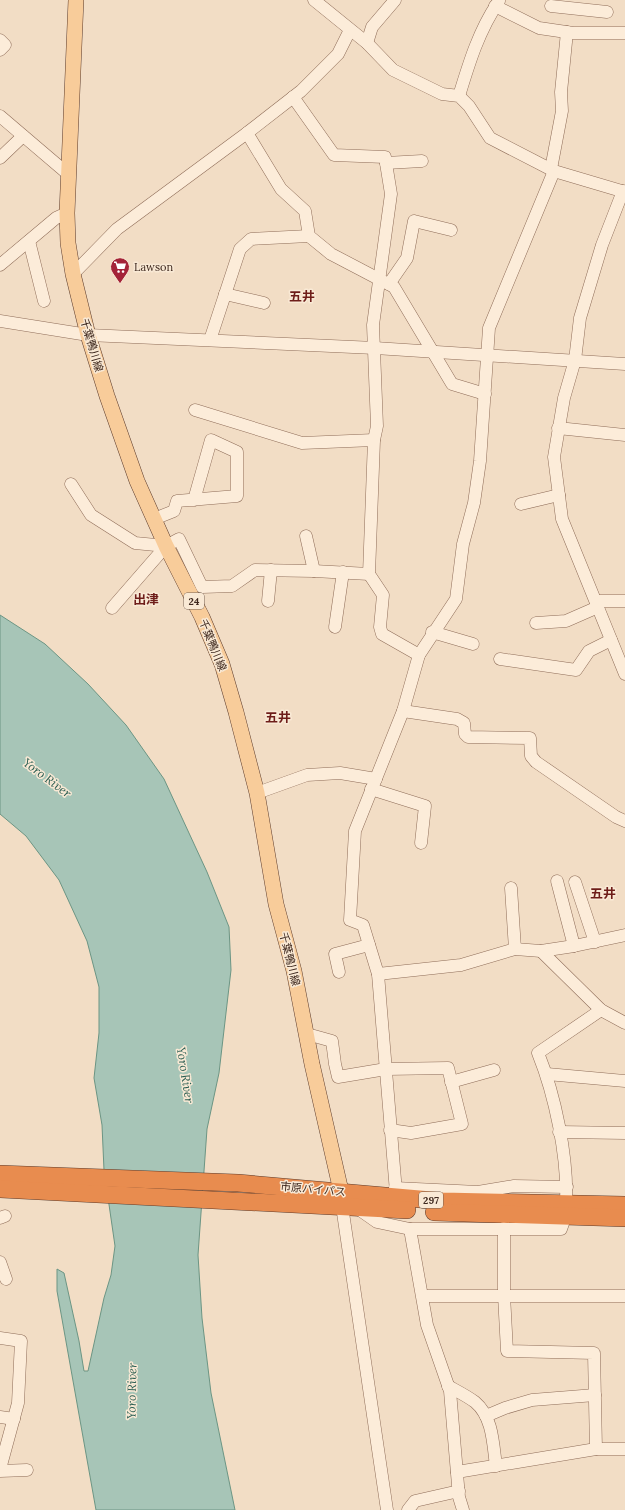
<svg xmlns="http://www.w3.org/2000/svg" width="625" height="1510" viewBox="0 0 625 1510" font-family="Lora,'Noto Sans JP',serif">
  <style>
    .water { fill: #a7c5b7; stroke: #6c9584 }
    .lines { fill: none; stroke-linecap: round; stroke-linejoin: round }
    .minor-casing { stroke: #8f6d59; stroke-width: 13 }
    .major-casing { stroke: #5d3c2d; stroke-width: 16 }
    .highway-casing { stroke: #5d3c2d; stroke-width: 18 }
    .minor { stroke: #fcecd9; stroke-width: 12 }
    .major { stroke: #f8cc9a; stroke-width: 15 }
    .highway { stroke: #e88c4f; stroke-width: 17 }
    .labels { text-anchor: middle; stroke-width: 3; stroke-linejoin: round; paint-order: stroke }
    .shield { fill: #f9e9d5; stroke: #766255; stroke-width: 1 }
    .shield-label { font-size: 10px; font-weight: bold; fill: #3e281e }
    .poi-label { font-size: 11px; fill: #3e281e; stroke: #f9e9d5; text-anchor: start }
    .street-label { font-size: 11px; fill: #3e281e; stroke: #f9e9d5 }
    .water-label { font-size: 12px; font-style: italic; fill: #2c5f53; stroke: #f9e9d5 }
    .quarter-label { font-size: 13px; font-weight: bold; fill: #6e1d19; stroke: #f9e9d5 }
  </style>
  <rect width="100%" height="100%" fill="#f2ddc5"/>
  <path class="water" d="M0,615l45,29 43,40 38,41 38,54 43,93 22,55 2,43 -12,103 -12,56 -9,126 4,63 9,75 24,117h-139l-39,-219v-22l7,4 15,68 5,30h4l16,-73 7,-23 4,-29 -11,-76 -2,-45 -8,-47 5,-45v-46l-12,-46 -28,-61 -33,-44 -26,-22z"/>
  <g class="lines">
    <g class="minor-casing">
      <g id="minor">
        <path d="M314,0l53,43 26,27 49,24 17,2 10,10 21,32 64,33 71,21"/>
        <path d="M495,6l44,22 34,5h52"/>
        <path d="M551,6l56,6"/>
        <path d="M0,40l5,5 -5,5"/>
        <path d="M367,43l5,-16 23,-27"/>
        <path d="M459,96c10,-33 20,-66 40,-95"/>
        <path d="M293,97l41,58 51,2 6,37 -18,131 4,101 -3,14 -5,134 14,21 -3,32 2,7 37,21"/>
        <path d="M0,116l68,58"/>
        <path d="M247,133l34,56 24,22 4,25 22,18 63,33 58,97 33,10"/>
        <path d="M0,158l23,-22"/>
        <path d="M386,163l36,-2"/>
        <path d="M551,169l11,-58 -1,-19 6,-60"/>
        <path d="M623,191l-21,54 -22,73 -5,42 -11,38 -10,59 8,62 63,155"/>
        <path d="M29,241l15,60"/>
        <path d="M0,265l56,-47 11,-5"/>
        <path d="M73,274l44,-45 130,-96 54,-42 37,-37 12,-24"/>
        <path d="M389,284l18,-26 7,-37 37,9"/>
        <path d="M225,294l39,9"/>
        <path d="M0,321l88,14 287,13 250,16"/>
        <path d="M210,340l30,-91 11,-10 58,-3"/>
        <path d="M195,410l107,33 72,-3"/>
        <path d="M558,428l67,7"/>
        <path d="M71,484l20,31 44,28 31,3 13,-7 23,48 30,-1 23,-16 59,1 55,3"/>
        <path d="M521,504l38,-9"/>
        <path d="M154,519l20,-8 3,-10 60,-5v-44l-26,-12 -17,60"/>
        <path d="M306,536l8,35"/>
        <path d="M268,601l3,-31"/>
        <path d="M596,601h29"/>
        <path d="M112,608l54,-62"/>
        <path d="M536,623l30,-2 32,-14"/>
        <path d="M335,627l8,-55"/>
        <path d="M432,632l41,12"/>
        <path d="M500,659l76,11 13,-19 22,-11"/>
        <path d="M403,711l54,8 7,4 1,11 3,3 62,1 1,18 5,6 80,55 9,4"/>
        <path d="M371,789l54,17 -4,37"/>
        <path d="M257,793l50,-18 33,-2 36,6"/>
        <path d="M557,881l17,65"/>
        <path d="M575,882l20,60"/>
        <path d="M511,888l4,61"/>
        <path d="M541,951l60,59 24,13"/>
        <path d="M339,972l-4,-18 34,-9"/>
        <path d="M378,974l83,-9 54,-16 26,2 33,-5 51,-11"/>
        <path d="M307,1034l25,7 3,23 3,13 48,-8 62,-1 14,56 -51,9 -21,-3"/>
        <path d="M547,1074l78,7"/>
        <path d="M451,1082l43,-12"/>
        <path d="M559,1132l66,1"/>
        <path d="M395,1188l83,4 36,-6 53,1"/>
        <path d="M566,1202c2,-45 -11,-107 -28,-149l63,-43"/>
        <path d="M397,1204l-19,-230 -15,-49 -13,-5 5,-89 48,-120 16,-56 37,-56 7,-55 11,-41 6,-42 9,-133 65,-157"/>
        <path d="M342,1206l45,304"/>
        <path d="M357,1208l20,14 33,7h151l5,-14"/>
        <path d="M0,1218l5,-2"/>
        <path d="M504,1228v67l3,56 87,2 2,96"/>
        <path d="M410,1229l17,96 23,66 9,106 4,13"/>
        <path d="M0,1262l6,17"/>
        <path d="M423,1296h202"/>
        <path d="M0,1338l21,3 -3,62 -18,66"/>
        <path d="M448,1386c9,5 19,10 27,16 18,15 18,42 21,64"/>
        <path d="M486,1416l19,-8 27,-8 63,-5"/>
        <path d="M0,1417l14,2"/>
        <path d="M0,1471l27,-1"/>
        <path d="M457,1472l139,-23h29"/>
        <path d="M408,1510l7,-9 44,-10"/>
      </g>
    </g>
    <g class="major-casing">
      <path id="major" d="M76,0l-9,213 1,30 5,31 15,61 19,61 30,85 29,65 36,71 20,47 14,48 21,81 19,111 18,67 18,93 29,127 1,13"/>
    </g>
    <g class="highway-casing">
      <g id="highway">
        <path d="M0,1174l238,9 204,18 183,4"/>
        <path d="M0,1189l407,21"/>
        <path d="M434,1212l191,6"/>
      </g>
    </g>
    <use href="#minor" class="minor"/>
    <use href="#major" class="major"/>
    <use href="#highway" class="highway"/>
  </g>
  <defs>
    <g id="supermarket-pin" transform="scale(1)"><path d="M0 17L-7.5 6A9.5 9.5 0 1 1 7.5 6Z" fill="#a42338" stroke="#f9e9d5"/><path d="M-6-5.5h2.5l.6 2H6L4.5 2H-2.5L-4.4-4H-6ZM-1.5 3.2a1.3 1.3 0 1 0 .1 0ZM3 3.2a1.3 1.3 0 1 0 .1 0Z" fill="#fff"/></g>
  </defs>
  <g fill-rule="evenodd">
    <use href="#supermarket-pin" x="120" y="267"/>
  </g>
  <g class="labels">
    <g class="shield">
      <rect x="184" y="593" width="20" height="16" rx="3"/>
      <rect x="419" y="1192" width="24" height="16" rx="3"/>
    </g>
    <g class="shield-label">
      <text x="194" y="605">24</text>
      <text x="431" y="1204">297</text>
    </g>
    <g class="poi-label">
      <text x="134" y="271">Lawson</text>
    </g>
    <g class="street-label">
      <text transform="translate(92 345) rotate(74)" y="4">千葉鴨川線</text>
      <text transform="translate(213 645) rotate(68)" y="4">千葉鴨川線</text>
      <text transform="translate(290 959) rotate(76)" y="4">千葉鴨川線</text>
      <text transform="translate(313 1189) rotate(5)" y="4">市原バイパス</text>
    </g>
    <g class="water-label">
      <text transform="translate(47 778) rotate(37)" y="4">Yoro River</text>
      <text transform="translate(185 1075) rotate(81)" y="4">Yoro River</text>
      <text transform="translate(132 1391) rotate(-89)" y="4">Yoro River</text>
    </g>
    <g class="quarter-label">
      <text x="302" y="301">五井</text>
      <text x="146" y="604">出津</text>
      <text x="278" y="722">五井</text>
      <text x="603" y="898">五井</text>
    </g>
  </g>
</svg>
